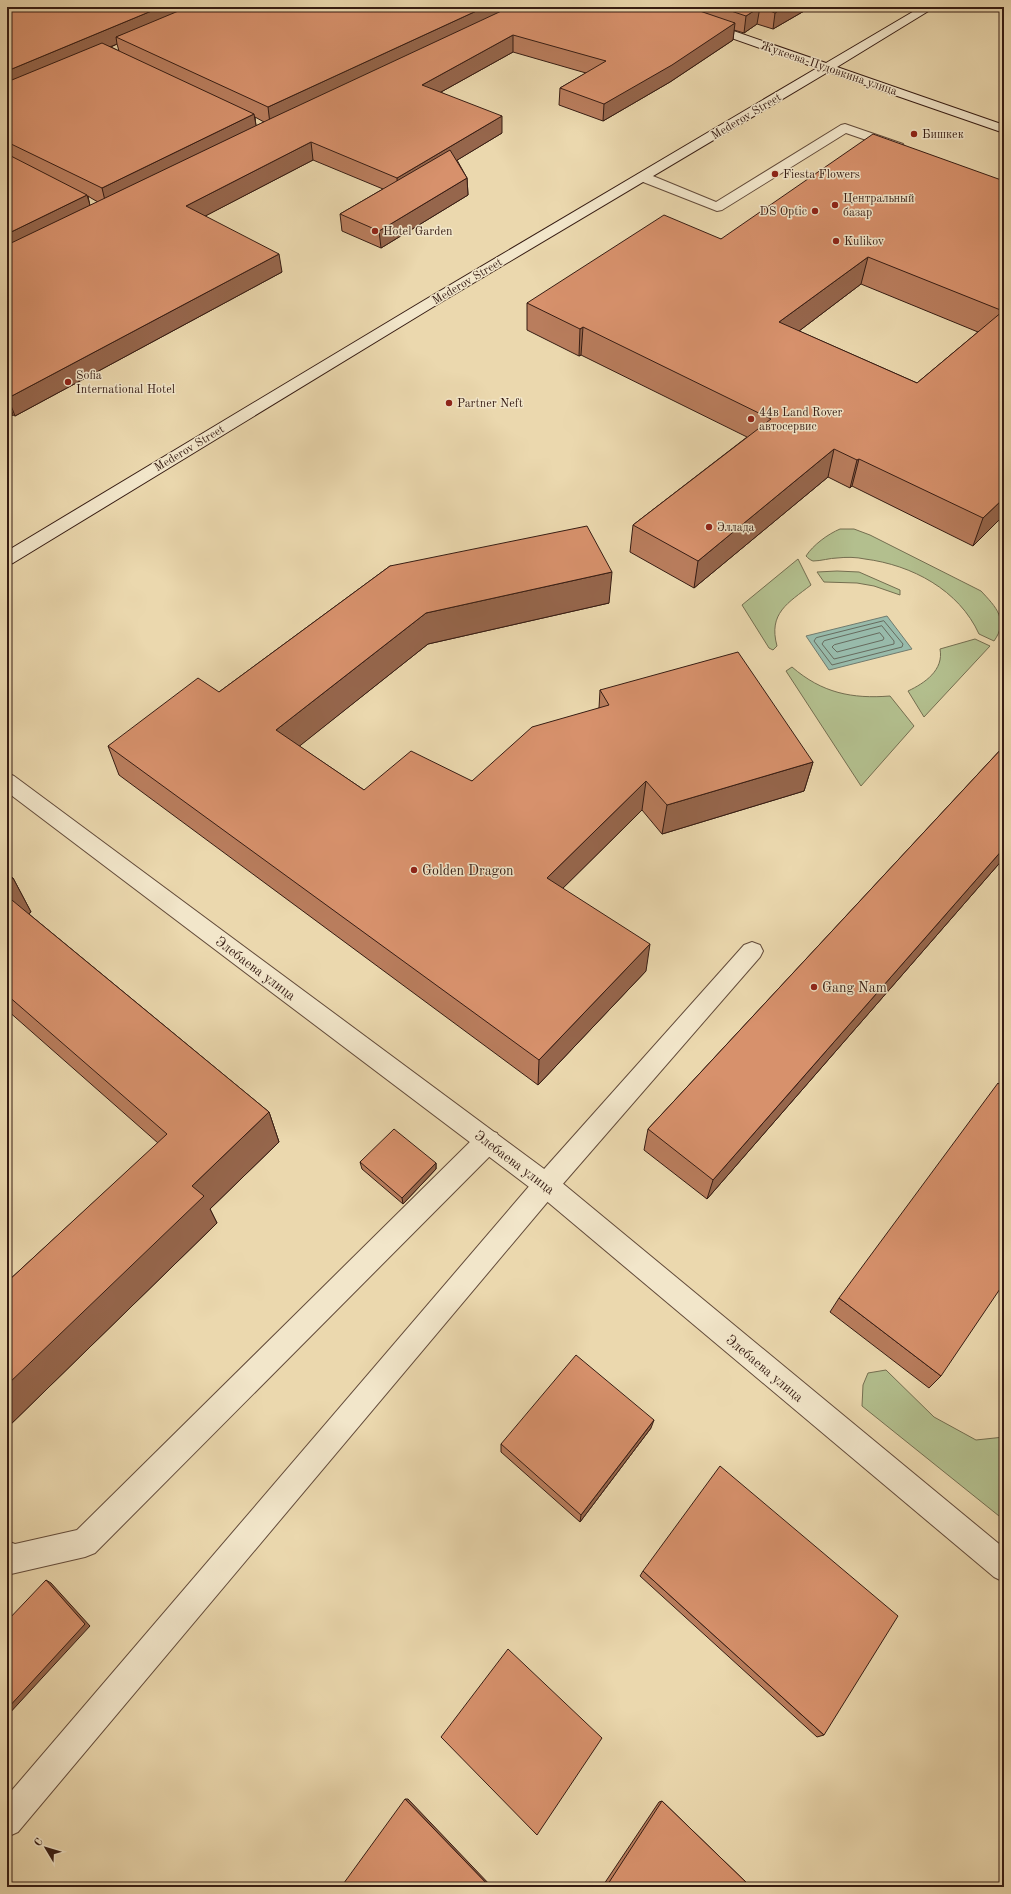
<svg xmlns="http://www.w3.org/2000/svg" width="1011" height="1894" viewBox="0 0 1011 1894" font-family="'Old Standard TT',serif">
  <style>
    .green { fill: #b3bf8e; stroke: #746e50 }
    .water { fill: #98baaa; stroke: #717b6e }
    .lines { fill: none; stroke-linecap: round; stroke-linejoin: round }
    .shore { stroke: #676b5e; stroke-width: 1 }
    .service-casing { stroke: #634b3a; stroke-width: 2 }
    .minor-casing { stroke: #634b3a; stroke-width: 2 }
    .secondary-casing { stroke: #361c13; stroke-width: 2 }
    .service { fill: #f2e6ca; fill-rule: evenodd }
    .minor { fill: #f2e6ca; fill-rule: evenodd }
    .secondary { fill: #f2e6ca; fill-rule: evenodd }
    .wall { fill: #b97d5d; stroke: #361c13; fill-rule: evenodd }
    .shaded-wall { fill: #96664c; stroke: #361c13 }
    .building { fill: #d7916c; stroke: #361c13; fill-rule: evenodd }
    .poi-dot { fill: #8f2418; stroke: #f2e6ca; stroke-width: 1.5 }
    .labels { text-anchor: middle; stroke-width: 3; stroke-linejoin: round; paint-order: stroke }
    .far-street-label { font-size: 12px; fill: #361c13; stroke: #f2e6ca }
    .far-poi-label { font-size: 12px; fill: #361c13; stroke: #f2e6ca; text-anchor: start }
    .poi-label { font-size: 14px; fill: #361c13; stroke: #f2e6ca; text-anchor: start }
    .street-label { font-size: 14px; fill: #361c13; stroke: #f2e6ca }
  </style>
  <rect width="100%" height="100%" fill="#ebd8ae"/>
  <filter id="stains"><feTurbulence type="fractalNoise" baseFrequency=".005" numOctaves="4"/><feColorMatrix values="0 0 0 0 .2 0 0 0 0 .09 0 0 0 0 .02 0 0 0 .5 -.17"/></filter>
  <radialGradient id="worn" r=".72"><stop offset=".6" stop-color="#630" stop-opacity="0"/><stop offset="1" stop-color="#630" stop-opacity=".3"/></radialGradient>
  <g class="green">
    <path d="M840,529h14l16,6 111,56c15,16 28,29 13,50l-15,-7c-20,-44 -67,-69 -114,-75 -9,-2 -19,-2 -28,-1 -7,0 -16,3 -24,3 -3,-1 -5,-3 -7,-5 7,-11 22,-22 34,-27z"/>
    <path d="M798,559l13,26c-23,18 -43,28 -34,61l-4,4 -4,-2 -27,-43z"/>
    <path d="M837,571l22,1 41,18v5l-26,-9 -17,-3 -33,-1 -7,-10z"/>
    <path d="M975,639l15,7 -66,71 -16,-26c17,-8 36,-21 32,-42z"/>
    <path d="M792,667c30,26 60,32 98,29l24,30 -53,60 -75,-115z"/>
    <path d="M886,1370l48,47 42,23 28,-3v83l-142,-114 1,-21 5,-12z"/>
  </g>
  <path class="water" d="M887,616l25,33 -83,21 -23,-34z"/>
  <g class="lines">
    <g class="shore">
      <path d="M884,621l19,23 -1,3 -70,18 -18,-24 2,-3z"/>
      <path d="M882,626l12,15v3l-60,15 -12,-15 2,-3z"/>
      <path d="M880,633l4,5 -1,2 -46,12 -5,-5 2,-2z"/>
    </g>
    <g class="service-casing">
      <g id="service">
        <path d="M845,124l58,20 1,3 -1,3 -5,1 -52,-18 -124,77 -5,1 -79,-31 -2,-3 2,-3h10l68,28 125,-77z"/>
        <path d="M752,942l8,3 3,6 -3,6 -205,236 -537,639 -11,5v-41l530,-619 207,-232z"/>
        <path d="M488,1130l9,3 3,8 -3,8 -402,404 -10,4 -74,17 -4,-2v-31l8,3 62,-14 402,-397z"/>
      </g>
    </g>
    <g class="minor-casing">
      <path id="minor" d="M7,773l7,3 541,401 449,371v34l-10,-5 -457,-384 -530,-401z"/>
    </g>
    <g class="secondary-casing">
      <path id="secondary" d="M647,7h17l162,56 95,-56h14l-98,60 167,58v8l-176,-61 -395,235 -420,256 -6,2v-14l416,-250 394,-233 -168,-59z"/>
    </g>
    <use href="#service" class="service"/>
    <use href="#minor" class="minor"/>
    <use href="#secondary" class="secondary"/>
  </g>
  <g class="wall">
    <path d="M7,7h804l-38,22 -16,-5 -13,9 -10,-3 -1,10 -63,42 -67,39 -44,-16 1,-17 26,-15 -73,-21 -72,40 61,41 -45,27 10,18 1,17 -87,53 -39,-17 -2,-17 43,-25 -70,-29 -108,56 77,56 -267,144 -2,-1 -6,4zM117,44l2,7 -8,-4zM255,117l9,5 -8,4zM88,196l3,2 7,4 -8,4z"/>
    <path d="M1004,181v334l-31,31 -121,-60 -2,2 -22,-11 -134,111 -64,-36 3,-27 114,-88 -166,-82 -2,1 -52,-26v-27l194,-64zM861,284l117,48 -61,51 -118,-52z"/>
    <path d="M390,566l219,37 -181,41 -129,102 65,44 108,-9 127,-73 1,-18 213,72 -9,29 -142,43 -20,-24 -79,78 83,83 -108,114 -419,-310 -11,-29 111,-54z"/>
    <path d="M1004,746v112l-297,341 -63,-49 4,-21z"/>
    <path d="M7,873l6,5 18,34 -2,2 240,198 10,30 -69,67 7,14 -210,205v-146l151,-139 -151,-133z"/>
    <path d="M360,1162l76,1v6l-33,35 -41,-35z"/>
    <path d="M839,1298l102,78 -12,12 -99,-76z"/>
    <path d="M651,1428l-71,94 -79,-70v-8z"/>
    <path d="M643,1571l181,164 -7,2 -177,-161z"/>
    <path d="M662,1801l89,86h-149l57,-85z"/>
  </g>
  <g class="shaded-wall">
    <path d="M161,7h43l-88,30 1,7 -110,46v-19z"/>
    <path d="M485,7h36l-251,117 -2,-17z"/>
    <path d="M760,7l-3,17 -13,9 2,-17z"/>
    <path d="M785,7h26l-38,22 2,-16z"/>
    <path d="M735,23l-2,17 -63,42 -67,39 1,-17z"/>
    <path d="M513,35v17l-90,50 -1,-17z"/>
    <path d="M254,114l3,17 -151,74 -4,-17z"/>
    <path d="M502,116v17l-104,63 -1,-18z"/>
    <path d="M311,142l2,18 -123,64 -4,-18z"/>
    <path d="M467,178l1,17 -87,53 -2,-17z"/>
    <path d="M87,195l5,17 -85,42v-20z"/>
    <path d="M279,254l3,18 -267,144 -7,-18z"/>
    <path d="M868,257l-7,27 -87,66 5,-28z"/>
    <path d="M583,327l-2,28 -2,1 1,-27z"/>
    <path d="M7,397l6,18 -6,4z"/>
    <path d="M834,449l-6,28 -134,111 4,-27z"/>
    <path d="M859,459l-7,27 -2,2 7,-28z"/>
    <path d="M1004,498v17l-31,31 10,-28z"/>
    <path d="M612,572l-3,31 -181,41 -146,116 -6,-30 150,-117z"/>
    <path d="M813,762l-9,29 -142,43 5,-29z"/>
    <path d="M646,781l-4,29 -96,95 1,-27z"/>
    <path d="M1004,848v10l-297,341 6,-19z"/>
    <path d="M13,878l18,34 -14,11 -10,-18v-23z"/>
    <path d="M650,944l-4,27 -108,114 1,-25z"/>
    <path d="M269,1112l10,30 -69,67 7,14 -210,205v-43l185,-199z"/>
    <path d="M436,1163v6l-33,35 -1,-6z"/>
    <path d="M654,1420l-3,8 -71,94 1,-7z"/>
    <path d="M46,1580l5,3 39,43 -83,90v-7z"/>
    <path d="M405,1799h3l84,88h-2z"/>
  </g>
  <g class="building">
    <path d="M7,7h154l-154,64z"/>
    <path d="M188,7h297l-217,100 -152,-70z"/>
    <path d="M510,7h178l47,16 -63,42 -68,39 -44,-16 46,-27 -93,-26 -91,50 80,31 -105,62 -86,-36 -125,64 93,48 -271,144 -1,-1v-152l265,-127z"/>
    <path d="M719,7h66l-10,6 -15,-6 -14,9z"/>
    <path d="M102,43l152,71 -152,74 -95,-46v-60z"/>
    <path d="M873,134l131,47v317l-21,20 -124,-59 -2,1 -23,-11 -136,112 -65,-36 138,-106 -188,-92 -3,2 -53,-26 137,-88 57,24zM868,257l135,54 -86,72 -138,-61z"/>
    <path d="M450,150l17,28 -88,53 -39,-17z"/>
    <path d="M7,154l80,41 -80,39z"/>
    <path d="M587,526l25,46 -186,41 -150,117 88,60 47,-39 61,30 60,-54 77,-22 -9,-15 138,-38 75,110 -146,43 -21,-24 -99,97 103,66 -111,116 -431,-314 90,-68 21,14 171,-126z"/>
    <path d="M1004,746v102l-291,332 -65,-51z"/>
    <path d="M7,873l6,5 -6,4z"/>
    <path d="M7,896l262,216 -77,74 12,10 -197,189v-103l160,-148 -160,-139z"/>
    <path d="M998,1083l6,5v195l-63,93 -102,-78z"/>
    <path d="M394,1129l42,34 -34,35 -42,-36z"/>
    <path d="M576,1355l78,65 -73,95 -80,-71z"/>
    <path d="M720,1466l178,150 -74,119 -181,-164z"/>
    <path d="M46,1580l39,44 -78,85v-88z"/>
    <path d="M508,1649l94,89 -65,97 -96,-98z"/>
    <path d="M405,1799l85,88h-149z"/>
    <path d="M662,1801l89,86h-145z"/>
  </g>
  <g class="poi-dot">
    <circle cx="914" cy="134" r="4"/>
    <circle cx="775" cy="174" r="4"/>
    <circle cx="835" cy="205" r="4"/>
    <circle cx="815" cy="211" r="4"/>
    <circle cx="375" cy="231" r="4"/>
    <circle cx="836" cy="241" r="4"/>
    <circle cx="68" cy="382" r="4"/>
    <circle cx="449" cy="403" r="4"/>
    <circle cx="751" cy="419" r="4"/>
    <circle cx="709" cy="527" r="4"/>
    <circle cx="414" cy="870" r="4"/>
    <circle cx="814" cy="987" r="4"/>
  </g>
  <g class="labels">
    <g class="far-street-label">
      <text transform="translate(829 68) rotate(19)" y="4">Жукеева-Пудовкина улица</text>
      <text transform="translate(746 116) rotate(-31)" y="4">Mederov Street</text>
      <text transform="translate(467 281) rotate(-31)" y="4">Mederov Street</text>
      <text transform="translate(189 448) rotate(-31)" y="4">Mederov Street</text>
    </g>
    <g class="far-poi-label">
      <text x="922" y="138">Бишкек</text>
      <text x="783" y="178">Fiesta Flowers</text>
      <text x="843" y="202">Центральный<tspan x="843" dy="14">базар</tspan></text>
      <text x="807" y="215" text-anchor="end">DS Optic</text>
      <text x="383" y="235">Hotel Garden</text>
      <text x="844" y="245">Kulikov</text>
      <text x="76" y="379">Sofia<tspan x="76" dy="14">International Hotel</tspan></text>
      <text x="457" y="407">Partner Neft</text>
      <text x="759" y="416">44в Land Rover<tspan x="759" dy="14">автосервис</tspan></text>
      <text x="717" y="531">Эллада</text>
    </g>
    <g class="poi-label">
      <text x="422" y="875">Golden Dragon</text>
      <text x="822" y="992">Gang Nam</text>
    </g>
    <g class="street-label">
      <text transform="translate(256 968) rotate(37)" y="5">Элебаева улица</text>
      <text transform="translate(515 1162) rotate(37)" y="5">Элебаева улица</text>
      <text transform="translate(765 1368) rotate(40)" y="5">Элебаева улица</text>
    </g>
  </g>
  <rect width="1011" height="1894" fill="none" stroke="#ebd8ae" stroke-width="24"/>
  <rect x="8" y="8" width="995" height="1878" fill="none" stroke="#361c13" stroke-width="2"/>
  <rect x="12" y="12" width="987" height="1870" fill="none" stroke="#361c13"/>
  <g transform="translate(46 1848) rotate(308)" stroke="#f2e6ca" stroke-width="3" paint-order="stroke">
  <path d="M0-3L7 15L0 10L-7 15Z" fill="#361c13"/>
  <text y="-6" font-size="11" font-weight="bold" text-anchor="middle" fill="#361c13">С</text>
  </g>
  <rect width="100%" height="100%" filter="url(#stains)"/>
  <rect width="100%" height="100%" fill="url(#worn)"/>
</svg>
